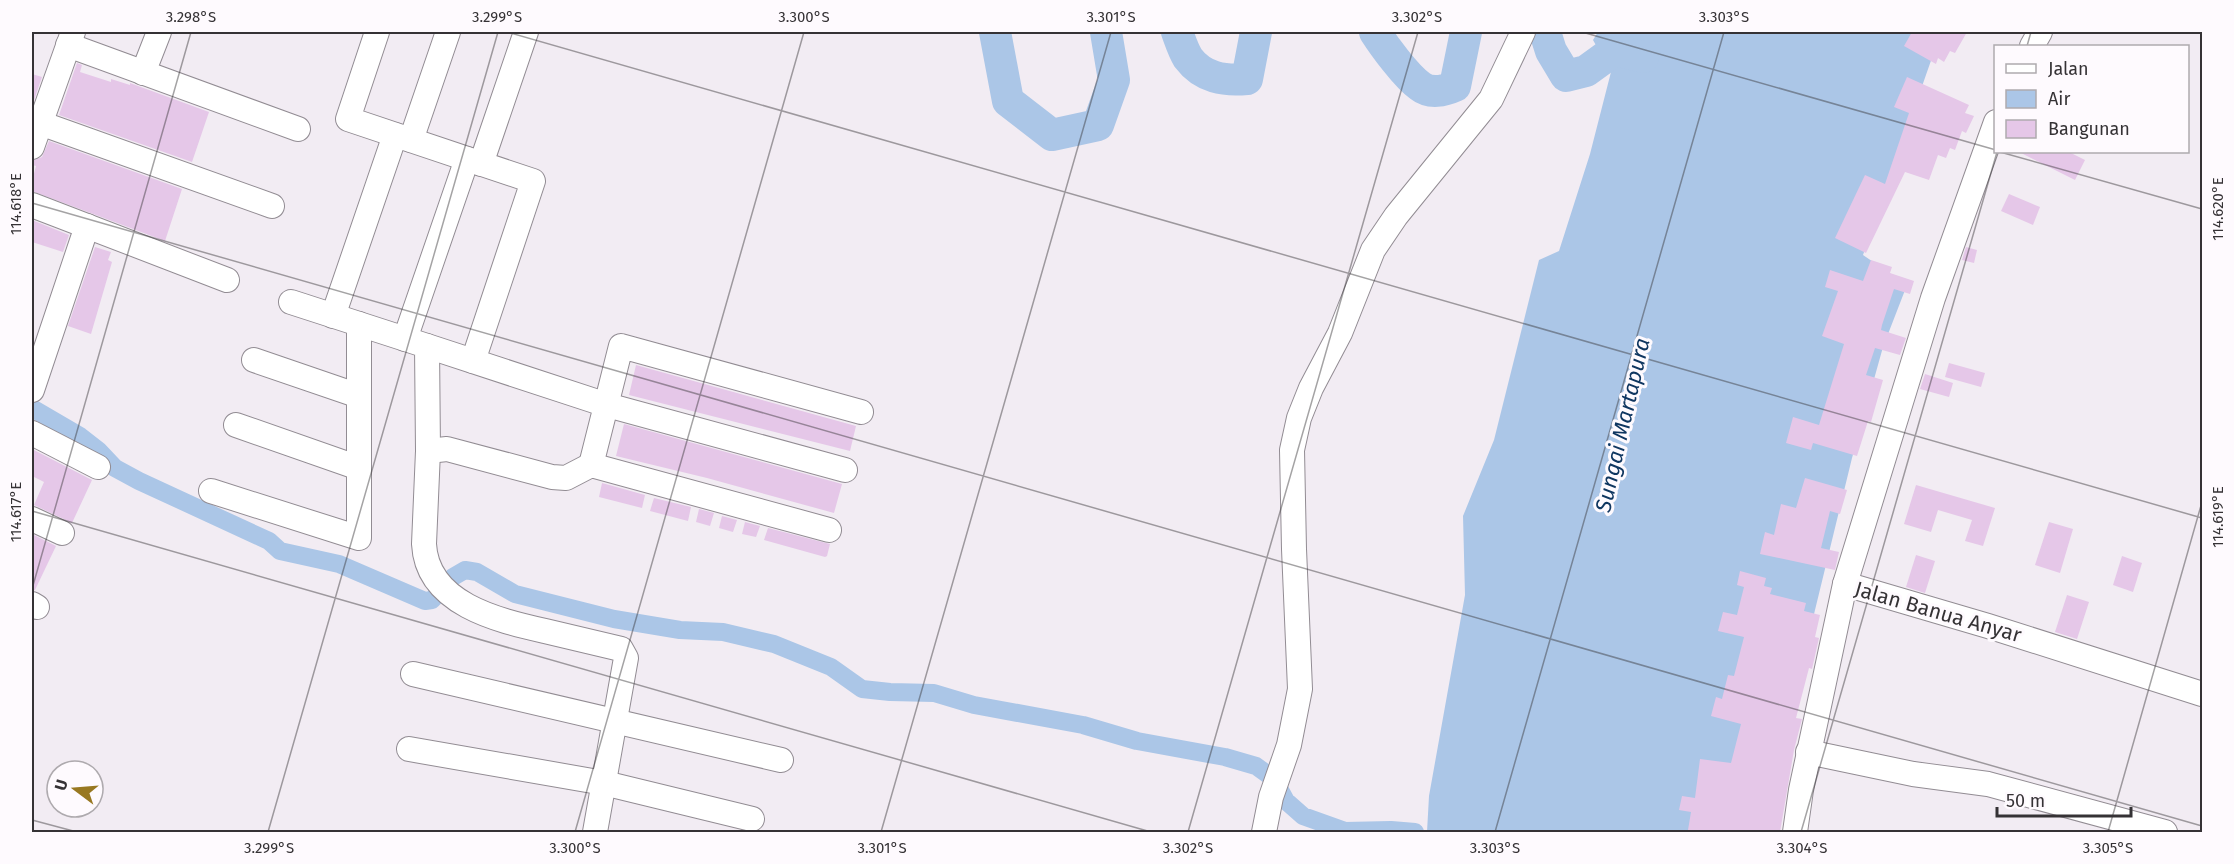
<svg xmlns="http://www.w3.org/2000/svg" width="2234" height="864" viewBox="0 0 2234 864" font-family="'Fira Sans',sans-serif">
  <style>
    .water { fill: #abc6e7 }
    .lines { fill: none; stroke-linecap: round; stroke-linejoin: round }
    .canal { stroke: #abc6e7; stroke-width: 18 }
    .river { stroke: #abc6e7; stroke-width: 32 }
    .building { fill: #e5c7e8 }
    .minor-casing { stroke: #928c93; stroke-width: 26 }
    .minor { stroke: #fff; stroke-width: 24 }
    .ticks { fill: none; stroke: #353235; stroke-width: 1.5; stroke-opacity: 0.45 }
    .labels { text-anchor: middle; stroke-width: 6; stroke-linejoin: round; paint-order: stroke }
    .street-label { font-size: 21px; fill: #353235; stroke: #fefafe }
    .water-label { font-size: 22px; font-style: italic; fill: #0f3660; stroke: #fefafe }
    .neatline { fill: none; stroke: #353235; stroke-width: 2 }
    .ticks-label { font-size: 15px; text-anchor: middle; fill: #353235 }
  </style>
  <rect width="100%" height="100%" fill="#f2ecf3"/>
  <path class="water" d="M1598,32h350l-14,20 -71,203 44,30 -24,62 -31,111 -82,337 -6,37h-337l2,-36 36,-201 -2,-79 31,-76 45,-180 20,-9 31,-97 21,-82 -18,-32z"/>
  <g class="lines">
    <path class="canal" d="M32,408l48,28 18,14 17,18 24,13 130,60 11,10 59,13 86,37 7,-1 21,-23 12,-7 12,2 38,22 99,25 66,11 43,2 51,12 57,23 31,22 28,3 44,1 40,12 109,20 54,16 88,16 31,9 18,13 12,22 17,15 42,15 46,-1 24,2"/>
    <g class="river">
      <path d="M995,32l13,69 44,34 46,-10 16,-45 -8,-48"/>
      <path d="M1177,32c3,8 6,18 11,26 15,20 36,23 59,21l9,-47"/>
      <path d="M1375,32c9,14 31,44 45,54 10,8 24,5 35,0l11,-54"/>
      <path d="M1545,32l6,19 15,25 20,-5 29,-21 28,7"/>
    </g>
  </g>
  <g class="building">
    <path d="M1912,32h55l-12,21 -5,-2 -6,11 -6,-4 -2,6 -32,-18z"/>
    <path d="M77,63l5,2 -2,7 31,10v-3l19,6v-2l79,29 -17,50 -133,-47z"/>
    <path d="M32,74l10,3 -10,29z"/>
    <path d="M1907,77l62,28 -4,8 9,3 -8,17 -4,-2 -7,19 -5,-2 -4,10 -8,-3 -9,25 -24,-8 -39,81 -31,-15 30,-63 20,9 24,-71 -15,-6z"/>
    <path d="M49,141l133,48 -17,52 -133,-50v-10l4,-15 -4,-1v-4l10,-4z"/>
    <path d="M2019,152h50l16,8 -10,20z"/>
    <path d="M2009,194l31,13 -7,18 -32,-14z"/>
    <path d="M32,220l37,15 -6,17 -31,-10z"/>
    <path d="M95,247l16,5 -3,8 4,2 -21,72 -23,-8z"/>
    <path d="M1966,247l11,3 -3,13 -12,-3z"/>
    <path d="M1871,260l21,7 -2,6 24,8 -4,13 -16,-5 -12,36 -1,5 25,8 -6,17 -25,-7 -9,27 17,5 -12,42 -3,-1 -11,35 -44,-13 -2,7 -25,-7 7,-26 26,8 25,-81 -22,-8 16,-45 -13,-4 5,-17 33,11z"/>
    <path d="M1949,363l36,10 -4,14 -36,-10z"/>
    <path d="M636,365l220,61 -6,25 -221,-56z"/>
    <path d="M1925,374l28,9 -4,14 -29,-8z"/>
    <path d="M624,424l218,60 -8,29 -127,-35 -91,-22z"/>
    <path d="M32,449l60,31 -20,43 -38,-18 10,-23 -12,-6z"/>
    <path d="M1805,478l42,12 -7,24 -10,-3 -9,37 18,4 -4,18 -75,-16 5,-22 9,3 7,-31 15,4z"/>
    <path d="M602,483l43,12 -3,13 -43,-11z"/>
    <path d="M1916,485l79,23 -12,38 -18,-5 7,-21 -34,-10 -7,22 -27,-8z"/>
    <path d="M654,498l37,9 -3,14 -38,-10z"/>
    <path d="M699,509l15,4 -4,13 -14,-4z"/>
    <path d="M722,516l15,4 -4,12 -14,-4z"/>
    <path d="M745,522l15,4 -4,11 -14,-3z"/>
    <path d="M2049,522l24,7 -13,44 -25,-8z"/>
    <path d="M768,528l62,16 -3,12 -2,1 -61,-17z"/>
    <path d="M32,534l24,12 -21,44h-3z"/>
    <path d="M1916,555l19,6 -10,32 -19,-6z"/>
    <path d="M2122,556l20,7 -9,29 -20,-7z"/>
    <path d="M1740,571l26,7 -2,8 8,2 -2,6 36,9 -2,8 16,4 -5,22 4,1 -7,31 -3,-1 -13,50 6,1 -8,31 -14,82h-78l-14,-2 3,-18 -12,-2 3,-14 13,2 5,-39 31,4 10,-39 -30,-8 5,-19 6,2 6,-24 6,1 10,-39 -26,-6 5,-19 14,3 7,-28 -7,-2z"/>
    <path d="M2067,595l22,7 -12,37 -22,-7z"/>
  </g>
  <g class="lines">
    <g class="minor-casing">
      <g id="minor">
        <path d="M377,32l-29,87 185,62 -60,180"/>
        <path d="M68,45l230,84"/>
        <path d="M2032,46l8,-14"/>
        <path d="M143,73l16,-41"/>
        <path d="M40,123l232,83"/>
        <path d="M411,140l37,-108"/>
        <path d="M32,147l41,-115"/>
        <path d="M481,164l45,-132"/>
        <path d="M32,205l195,75"/>
        <path d="M291,302l136,44 1,105 -4,93c3,60 73,76 121,87 25,6 50,12 76,18l5,9 -31,174"/>
        <path d="M333,316l62,-181"/>
        <path d="M405,339l62,-180"/>
        <path d="M427,346l180,59 238,65"/>
        <path d="M254,360l105,36"/>
        <path d="M32,390l55,-164"/>
        <path d="M236,425l123,43"/>
        <path d="M32,433l66,34"/>
        <path d="M428,451l19,-2 105,28 14,1 25,-13 238,65"/>
        <path d="M591,465l30,-119 240,66"/>
        <path d="M211,491l148,47v-214"/>
        <path d="M32,519l30,14"/>
        <path d="M1845,584l143,42 214,68"/>
        <path d="M32,604l5,3"/>
        <path d="M413,674l368,86"/>
        <path d="M409,749l195,34 148,36"/>
        <path d="M1808,752l105,22 75,10 177,48"/>
        <path d="M1264,832l7,-35 18,-52 11,-56 -6,-140 -2,-99 7,-32 12,-30 29,-55 33,-83 23,-34 95,-117 32,-67"/>
        <path d="M1795,832l6,-42 44,-206 88,-286 63,-176"/>
      </g>
    </g>
    <use href="#minor" class="minor"/>
  </g>
  <path class="ticks" d="M507,32l1695,486M1582,32l414,118M2027,46l4,-14M2000,152l202,57M32,203l2170,623M32,511l1119,321M32,589l159,-557M32,820l45,12M268,832l230,-800M575,832l229,-800M881,832l230,-800M1188,832l230,-800M1495,832l229,-800M1801,832l196,-680M2108,832l94,-330"/>
  <g class="labels">
    <g class="street-label">
      <text transform="translate(1938 612) rotate(16)" y="7">Jalan Banua Anyar</text>
    </g>
    <g class="water-label">
      <text transform="translate(1622 425) rotate(-77)" y="8">Sungai Martapura</text>
    </g>
  </g>
  <rect width="2234" height="864" fill="none" stroke="#fefafe" stroke-width="66"/>
  <rect x="1994" y="45" width="195" height="108" fill="#fefafe" stroke="#aeaaae" stroke-width="1.5"/>
  <rect x="2006" y="64" width="30" height="9" fill="#ffffff" stroke="#aeaaae" stroke-width="1.5"/>
  <text x="2048" y="75" font-size="18" fill="#353235">Jalan</text>
  <rect x="2006" y="90" width="30" height="18" fill="#abc6e7" stroke="#aeaaae" stroke-width="1.5"/>
  <text x="2048" y="105" font-size="18" fill="#353235">Air</text>
  <rect x="2006" y="120" width="30" height="18" fill="#e5c7e8" stroke="#aeaaae" stroke-width="1.5"/>
  <text x="2048" y="135" font-size="18" fill="#353235">Bangunan</text>
  <g transform="translate(75 789) rotate(286)"><circle r="28" fill="#fefafe" stroke="#aeaaae" stroke-width="1.5"/>
  <path d="M0-4.5L10 22L0 15L-10 22Z" fill="#987821"/>
  <text y="-9" font-size="16" font-weight="bold" text-anchor="middle" fill="#353235">U</text>
  </g>
  <path d="M1997 807v9h134v-9" fill="none" stroke="#353235" stroke-width="3"/>
  <text x="2006" y="807" font-size="18" fill="#353235" stroke="#fefafe" stroke-width="4.5" paint-order="stroke">50 m</text>
  <rect x="33" y="33" width="2168" height="798" class="neatline"/>
  <g class="ticks-label">
    <text x="191" y="22">3.298°S</text>
    <text x="497" y="22">3.299°S</text>
    <text x="804" y="22">3.300°S</text>
    <text x="1111" y="22">3.301°S</text>
    <text x="1417" y="22">3.302°S</text>
    <text x="1724" y="22">3.303°S</text>
    <text transform="translate(16 204) rotate(-90)" y="5">114.618°E</text>
    <text transform="translate(2218 209) rotate(-90)" y="5">114.620°E</text>
    <text transform="translate(16 512) rotate(-90)" y="5">114.617°E</text>
    <text transform="translate(2218 517) rotate(-90)" y="5">114.619°E</text>
    <text x="269" y="853">3.299°S</text>
    <text x="575" y="853">3.300°S</text>
    <text x="882" y="853">3.301°S</text>
    <text x="1188" y="853">3.302°S</text>
    <text x="1495" y="853">3.303°S</text>
    <text x="1802" y="853">3.304°S</text>
    <text x="2108" y="853">3.305°S</text>
  </g>
</svg>
